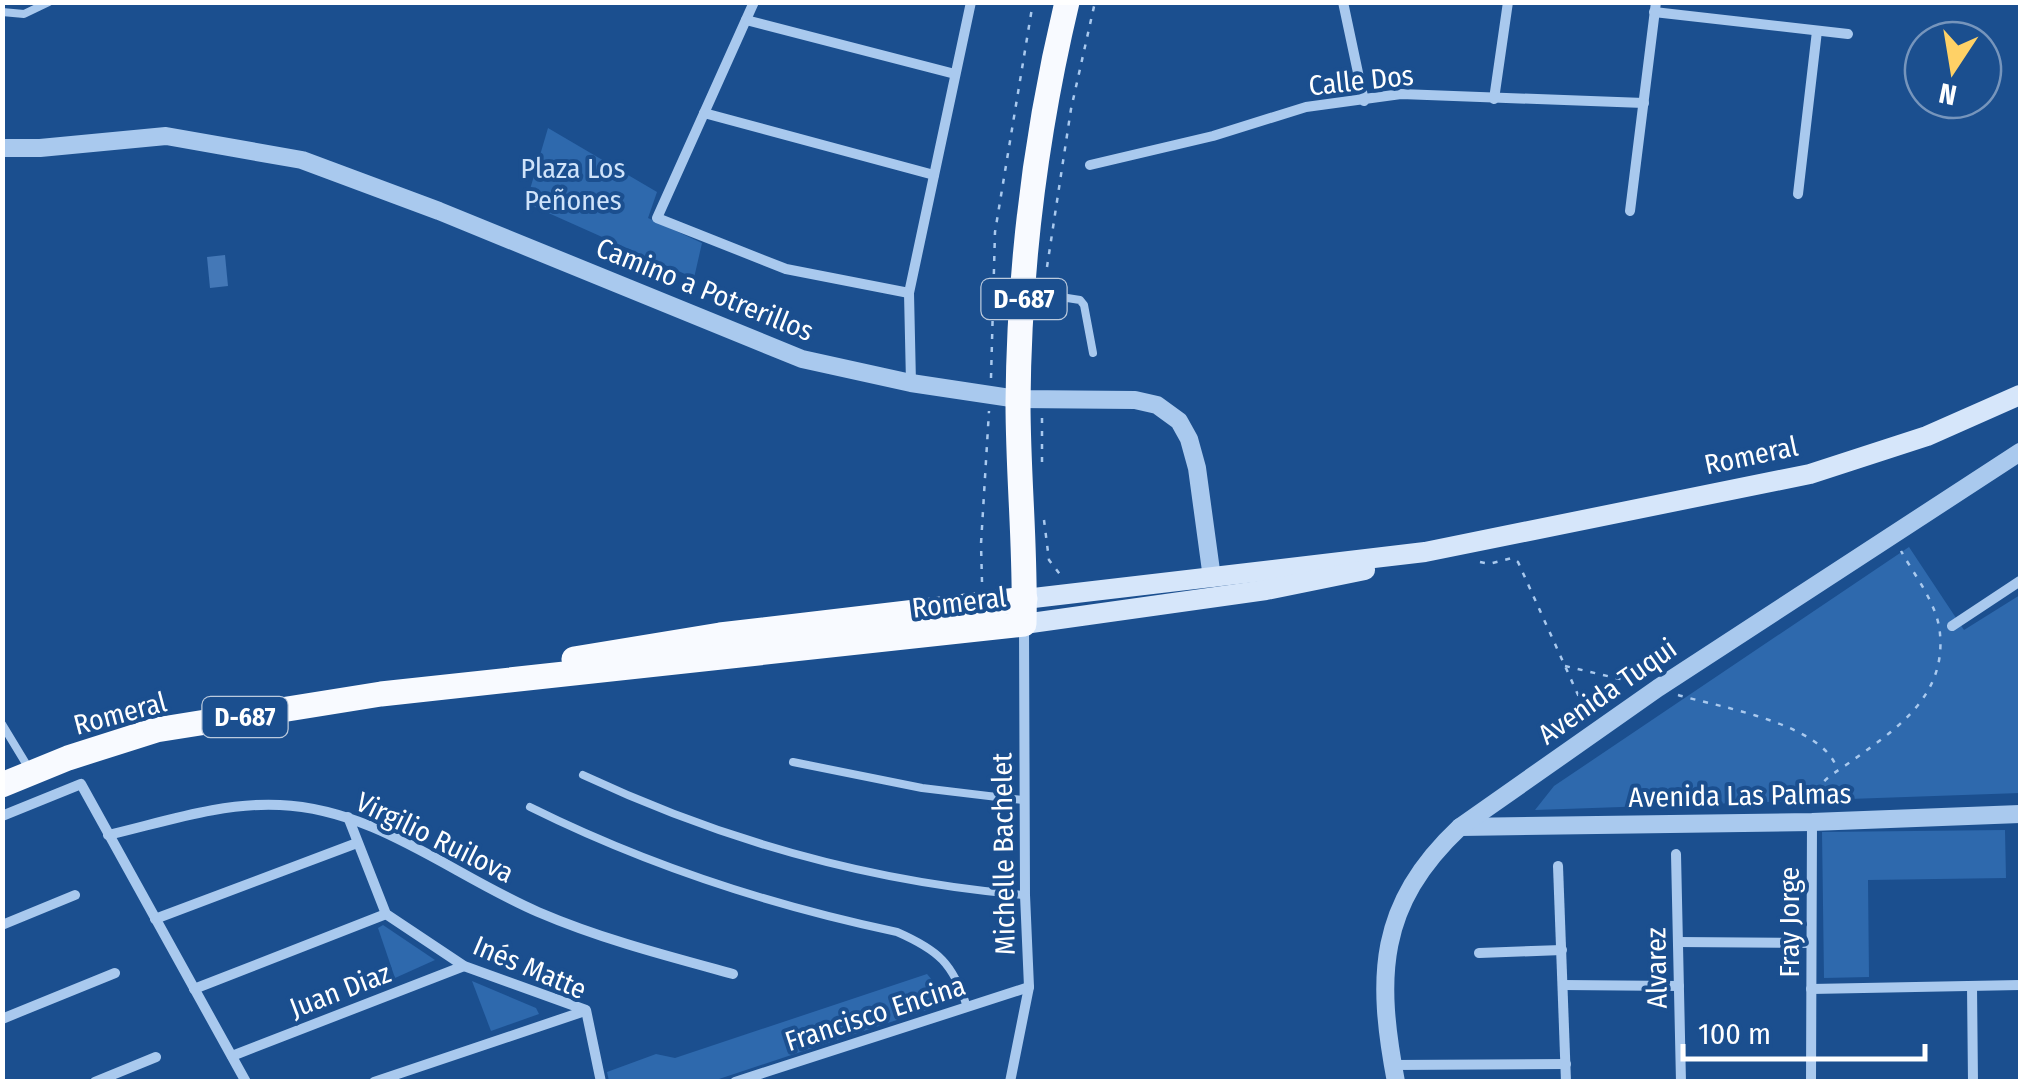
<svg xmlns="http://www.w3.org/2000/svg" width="2023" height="1084" viewBox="0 0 2023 1084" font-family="'Fira Sans Condensed',sans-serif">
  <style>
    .green { fill: #2e69ad }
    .building { fill: #4478b7 }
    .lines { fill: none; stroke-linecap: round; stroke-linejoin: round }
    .path { stroke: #a9c9ee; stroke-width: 2.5; stroke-dasharray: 5 8; stroke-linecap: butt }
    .service { stroke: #a9c9ee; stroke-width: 8 }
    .minor { stroke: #a9c9ee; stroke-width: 10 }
    .tertiary { stroke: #a9c9ee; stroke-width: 18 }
    .secondary { stroke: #d6e6fa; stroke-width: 20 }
    .trunk { stroke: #f8faff; stroke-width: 25 }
    .labels { text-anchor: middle; stroke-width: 8; stroke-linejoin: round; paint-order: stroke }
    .shield { fill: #1b4f8f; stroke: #bbcadd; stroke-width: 2.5 }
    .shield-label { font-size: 25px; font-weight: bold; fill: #fff }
    .street-label { font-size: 28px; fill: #fff; stroke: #1b4f8f }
    .park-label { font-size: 28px; fill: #cfe3fa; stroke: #1b4f8f }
  </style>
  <rect width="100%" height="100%" fill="#1b4f8f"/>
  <g class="green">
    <path d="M548,128l109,64 -9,26 54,25 -8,35 -168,-75z"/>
    <path d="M1909,547l55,83 56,-35v198l-485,17 19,-24z"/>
    <path d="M2005,830l1,48 -138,2 1,97 -45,1 -2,-146z"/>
    <path d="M383,925l52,35 -40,18 -17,-50z"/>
    <path d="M927,974l12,14 6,16 -232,77h-104l-2,-9 49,-18 19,4z"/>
    <path d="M472,981l64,27 3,6 -48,17z"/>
  </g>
  <path class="building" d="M225,255l3,31 -18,2 -3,-31z"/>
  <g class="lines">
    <g class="path">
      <path d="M1047,267l24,-158 24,-107"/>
      <path d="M991,378l4,-146 38,-230"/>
      <path d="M1042,462v-47"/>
      <path d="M1044,520l5,40 13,17"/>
      <path d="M1480,562l9,2 23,-6 6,4 70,155"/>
      <path d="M982,582l-1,-38 8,-133"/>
      <path d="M1565,666l72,17"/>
      <path d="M1678,695c41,12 146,29 159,74"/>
      <path d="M1813,804c3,-21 17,-28 33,-39 46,-33 100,-66 94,-131 -2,-29 -25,-58 -39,-83"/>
    </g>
    <g class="service">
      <path d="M2,12l22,2 25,-12"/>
      <path d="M1029,292l51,8 4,5 9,48"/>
      <path d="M2,724l26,43"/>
      <path d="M793,762l129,26 101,12"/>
      <path d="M583,775c141,66 286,107 442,120"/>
      <path d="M530,807c117,58 239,98 367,125 41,18 56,31 70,75"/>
    </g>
    <g class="minor">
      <path d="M754,2l-97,216 129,51 123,24"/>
      <path d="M1343,2l21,99"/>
      <path d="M1654,12l194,22"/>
      <path d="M746,20l209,54"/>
      <path d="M1494,99l14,-97"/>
      <path d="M704,113l230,62"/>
      <path d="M1090,165l123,-29 93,-29 95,-13 243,9"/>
      <path d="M1798,194l19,-163"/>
      <path d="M1630,211l26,-209"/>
      <path d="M911,383l-2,-90 62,-291"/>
      <path d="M1952,626l68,-45"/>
      <path d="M2,816l79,-32 165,298"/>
      <path d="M348,817l38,97 78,52 122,44 15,72"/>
      <path d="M108,835c56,-13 114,-33 172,-30 96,4 172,70 258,107 63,27 129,44 195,62"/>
      <path d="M1676,854l5,228"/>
      <path d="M1558,866l8,216"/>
      <path d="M155,919l202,-76"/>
      <path d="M2,925l73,-30"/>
      <path d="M1678,942l133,1"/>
      <path d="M1479,953l83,-3"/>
      <path d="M1563,985l116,1"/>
      <path d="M1972,986l1,96"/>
      <path d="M194,989l192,-75"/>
      <path d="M1811,989l209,-4"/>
      <path d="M2,1019l113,-46"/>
      <path d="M232,1056l232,-90"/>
      <path d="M1393,1065l173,-1"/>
      <path d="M95,1082l61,-25"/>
      <path d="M374,1082l211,-71"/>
      <path d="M735,1082l294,-95"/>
      <path d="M1010,1082l19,-95 -4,-92 -1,-270"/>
      <path d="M1811,1082l1,-260"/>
    </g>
    <g class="tertiary">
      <path d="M2,148h38l126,-12 136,24 137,51 363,148 109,24 107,16 117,1 22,5 22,16 10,18 8,29 15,110"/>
      <path d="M1460,827l352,-5 208,-8"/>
      <path d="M1396,1082c-20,-105 -19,-177 64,-255l198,-139 362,-236"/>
    </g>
    <g class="secondary">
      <path d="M1025,599l400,-47 385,-78 117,-38 93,-41"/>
      <path d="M1024,624l242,-34 99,-20"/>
    </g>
    <g class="trunk">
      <path d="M574,659l146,-24 305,-36"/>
      <path d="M2,785l66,-27 88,-28 225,-36 643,-70c2,-74 -6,-147 -6,-221 1,-133 18,-271 49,-401"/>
    </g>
  </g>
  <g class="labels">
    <g class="shield">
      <rect x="981.5" y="279" width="85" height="40" rx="8"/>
      <rect x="202.5" y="697" width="85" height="40" rx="8"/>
    </g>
    <g class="shield-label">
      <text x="1024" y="308">D-687</text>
      <text x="245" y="726">D-687</text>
    </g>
    <g class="street-label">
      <text transform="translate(1361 80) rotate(-6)" y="10">Calle Dos</text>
      <text transform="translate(705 289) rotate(22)" y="10">Camino a Potrerillos</text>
      <text transform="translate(1751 455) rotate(-12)" y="10">Romeral</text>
      <text transform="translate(959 602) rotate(-7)" y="10">Romeral</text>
      <text transform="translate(1607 691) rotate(-35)" y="10">Avenida Tuqui</text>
      <text transform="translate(120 713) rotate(-15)" y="10">Romeral</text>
      <text transform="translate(1740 795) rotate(-1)" y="10">Avenida Las Palmas</text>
      <text transform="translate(435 837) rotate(26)" y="10">Virgilio Ruilova</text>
      <text transform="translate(1003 854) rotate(-91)" y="10">Michelle Bachelet</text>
      <text transform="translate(1789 922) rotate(-90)" y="10">Fray Jorge</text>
      <text transform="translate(530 967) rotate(23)" y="10">Inés Matte</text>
      <text transform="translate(1656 968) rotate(-91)" y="10">Alvarez</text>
      <text transform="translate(340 990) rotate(-21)" y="10">Juan Diaz</text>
      <text transform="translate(875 1013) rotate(-18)" y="10">Francisco Encina</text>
    </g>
    <g class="park-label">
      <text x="573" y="178">Plaza Los<tspan x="573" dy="32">Peñones</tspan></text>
    </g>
  </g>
  <rect width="2023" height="1084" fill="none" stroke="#ffffff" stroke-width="10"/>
  <g transform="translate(1953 70) rotate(192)"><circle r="48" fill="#1b4f8f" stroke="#7695bc" stroke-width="2.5"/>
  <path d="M0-8L18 38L0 25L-18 38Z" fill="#ffd166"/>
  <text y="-15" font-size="28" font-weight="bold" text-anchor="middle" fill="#ffffff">N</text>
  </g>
  <path d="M1683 1044v15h242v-15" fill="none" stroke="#ffffff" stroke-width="5"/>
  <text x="1698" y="1044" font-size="30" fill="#ffffff" stroke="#1b4f8f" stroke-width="8" paint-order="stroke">100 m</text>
</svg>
